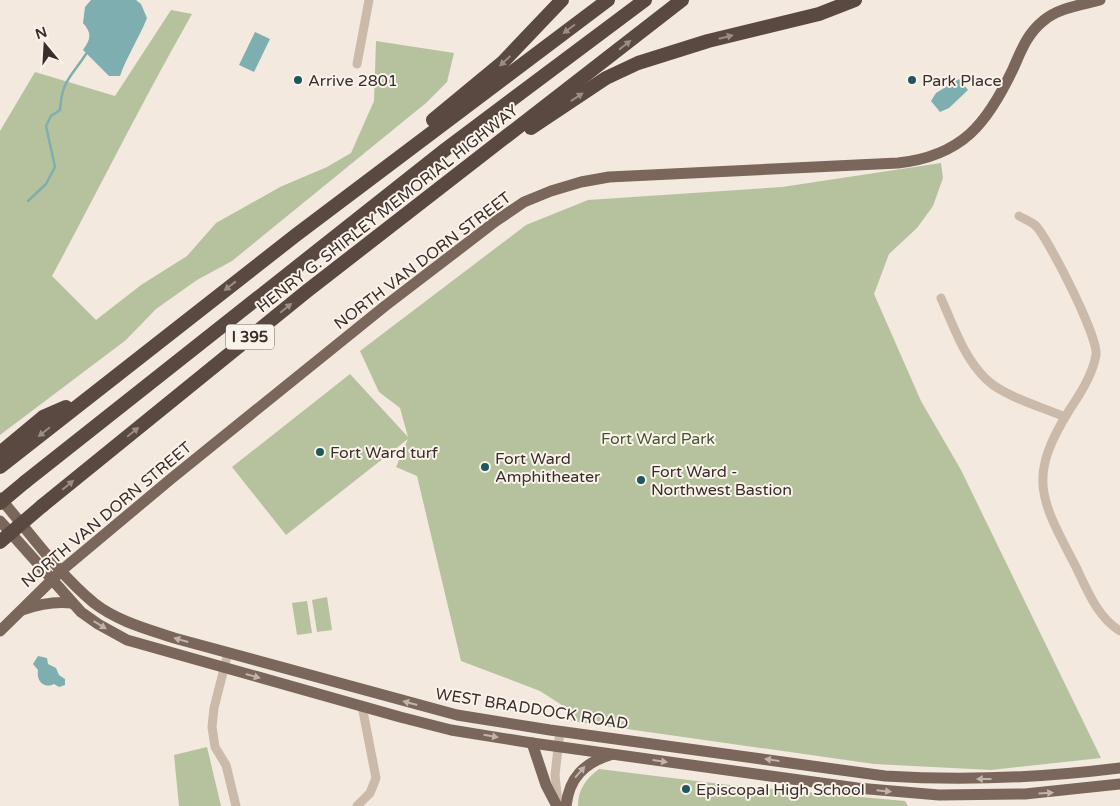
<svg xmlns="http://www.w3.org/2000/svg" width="1120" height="806" viewBox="0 0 1120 806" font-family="'Varela Round',sans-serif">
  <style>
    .green { fill: #b6c29e }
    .water { fill: #7eaeb0 }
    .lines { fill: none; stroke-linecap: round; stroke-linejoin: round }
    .stream { stroke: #7eaeb0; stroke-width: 2.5 }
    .minor { stroke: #cbb9aa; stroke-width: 9 }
    .major { stroke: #7b665b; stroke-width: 11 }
    .highway { stroke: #5a4941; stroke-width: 14 }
    .highway-bridge { stroke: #5a4941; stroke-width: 14 }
    .oneway { fill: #9a8d85 }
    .oneway2 { fill: #c1b4aa }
    .poi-dot { fill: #1f575b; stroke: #faf3eb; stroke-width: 2 }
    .labels { text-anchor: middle; stroke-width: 4; stroke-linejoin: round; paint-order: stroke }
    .shield { fill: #faf3eb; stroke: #736964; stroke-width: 1 }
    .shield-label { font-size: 15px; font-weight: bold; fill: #392e2a }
    .poi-label { font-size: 16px; fill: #392e2a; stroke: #faf3eb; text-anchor: start }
    .street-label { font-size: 16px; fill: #392e2a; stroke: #faf3eb }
    .park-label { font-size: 16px; fill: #48572d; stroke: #faf3eb }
  </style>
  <rect width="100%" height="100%" fill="#f3e9df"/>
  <g class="green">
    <path d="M171,10l21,4c-49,86 -93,175 -140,262l44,44 45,-35 46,-29 29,-33 64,-36 47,-20 24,-14 23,-52 2,-60 78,12 -7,29 -21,21 -194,158 -35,19 -41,29 -30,31 -126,95v-304l35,-59 80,24z"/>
    <path d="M941,163l2,15 -10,28 -16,22 -28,26 -15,40 47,107 40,69 140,288 -110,12 -117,-6 -303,-43 -3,-12 -28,-18 -79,-30 -44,-185 -21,-9 12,-28 -122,96 -54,-68 118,-93 58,63 -8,-29 -21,-16 -19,-41 166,-126 62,-25 194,-13z"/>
    <path d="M327,597l5,33 -15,2 -5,-32z"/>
    <path d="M307,601l5,32 -15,2 -5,-32z"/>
    <path d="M207,747l14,59h-42l-5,-51z"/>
    <path d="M599,769l130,16 176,16 3,5h-330c0,-17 8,-27 21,-37z"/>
  </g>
  <g class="water">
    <path d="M91,0h45l5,4 6,14c-8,20 -20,38 -27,58h-11l-26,-26c8,-11 9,-17 0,-27l2,-16z"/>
    <path d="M255,32l15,7 -16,33 -15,-7z"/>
    <path d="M959,79l9,11 -19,18 -9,4 -9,-11 5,-8z"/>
    <path d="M38,656l9,2 1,6 8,4 3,7 6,4v6l-6,2 -5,-3c-10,5 -18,-3 -16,-14l-5,-6z"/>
  </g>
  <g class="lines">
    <path class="stream" d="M28,201l18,-17 9,-17 -9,-41 5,-10 9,-6c2,-30 11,-33 26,-56"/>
    <g class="minor">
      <path d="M357,64l12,-64"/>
      <path d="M1019,216c5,3 13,6 17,10 13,14 63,112 60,129 -3,19 -15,38 -26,54 -42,67 -31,88 4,154 12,24 22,53 46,68"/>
      <path d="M941,298c12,27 23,60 45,81 17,17 56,28 79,38"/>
      <path d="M228,653l-14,55 -2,19 3,20 11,18 10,41"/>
      <path d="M558,803l-3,-28 5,-44"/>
      <path d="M357,806l13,-13 6,-15 -14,-72"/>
    </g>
    <g class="major">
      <path d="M0,498c30,35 58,75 94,105 23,18 53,26 80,35l283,77 93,15 335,46c81,5 155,2 235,-8"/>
      <path d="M0,521l81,91 17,12 29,16 273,77 51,13 81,13 325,45 82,7 86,-1 95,-10"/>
      <path d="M22,610c17,-6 33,-9 50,-7"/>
      <path d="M0,631l62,-61 110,-92 213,-172 111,-85 28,-19 27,-11 30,-9 28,-5 289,-14c64,-7 89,-39 115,-94 8,-18 14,-35 30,-48 15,-13 38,-16 57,-21"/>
      <path d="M532,743l14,42 11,21"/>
      <path d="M566,806c3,-28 18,-43 44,-51"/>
    </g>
    <g class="highway">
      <path d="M433,120l69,-57 60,-63"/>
      <path d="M531,128l75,-50 32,-15 70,-22 111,-27 36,-14"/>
      <path d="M0,453l43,-36 23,-10"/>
      <path d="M0,467l296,-232 312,-235"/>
      <path d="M25,482l421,-333 199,-149"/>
      <path d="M42,506l265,-215 375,-291"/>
    </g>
    <g class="highway-bridge">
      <path d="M0,503l25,-21"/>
      <path d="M0,542l42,-36"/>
    </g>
  </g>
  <defs><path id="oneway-solid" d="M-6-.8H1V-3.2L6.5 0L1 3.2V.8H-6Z" transform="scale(1.25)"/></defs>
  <g class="oneway">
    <use href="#oneway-solid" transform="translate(569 29) rotate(143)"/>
    <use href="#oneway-solid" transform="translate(726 37) rotate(-14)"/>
    <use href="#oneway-solid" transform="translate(625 45) rotate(-38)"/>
    <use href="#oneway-solid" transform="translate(505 61) rotate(137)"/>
    <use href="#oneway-solid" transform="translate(577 97) rotate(-34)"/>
    <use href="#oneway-solid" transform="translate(230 286) rotate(142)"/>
    <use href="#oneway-solid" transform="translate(286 308) rotate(-39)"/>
    <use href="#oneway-solid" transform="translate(44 432) rotate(141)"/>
    <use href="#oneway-solid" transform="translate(133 432) rotate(-39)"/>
    <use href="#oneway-solid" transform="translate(68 485) rotate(-40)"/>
  </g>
  <g class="oneway2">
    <use href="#oneway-solid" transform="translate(100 625) rotate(32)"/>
    <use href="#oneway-solid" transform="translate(181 640) rotate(-164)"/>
    <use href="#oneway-solid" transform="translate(253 676) rotate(16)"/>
    <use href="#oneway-solid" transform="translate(410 703) rotate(-165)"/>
    <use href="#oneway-solid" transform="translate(491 736) rotate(10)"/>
    <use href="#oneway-solid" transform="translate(772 760) rotate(-172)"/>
    <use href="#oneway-solid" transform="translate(660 761) rotate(8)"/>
    <use href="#oneway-solid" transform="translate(580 772) rotate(-49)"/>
    <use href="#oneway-solid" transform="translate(984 779) rotate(180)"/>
    <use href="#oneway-solid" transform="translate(884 791) rotate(6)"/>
    <use href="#oneway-solid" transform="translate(1046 793) rotate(-4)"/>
  </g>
  <g class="poi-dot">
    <circle cx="298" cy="80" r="5"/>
    <circle cx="912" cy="80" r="5"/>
    <circle cx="320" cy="452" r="5"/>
    <circle cx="485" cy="467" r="5"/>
    <circle cx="641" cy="480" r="5"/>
    <circle cx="686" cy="789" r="5"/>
  </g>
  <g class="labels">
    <rect class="shield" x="226" y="324.5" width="48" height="25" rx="4"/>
    <g class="shield-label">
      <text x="250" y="342">I 395</text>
    </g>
    <g class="poi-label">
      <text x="308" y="86">Arrive 2801</text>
      <text x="922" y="86">Park Place</text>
      <text x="330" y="458">Fort Ward turf</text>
      <text x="495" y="464">Fort Ward<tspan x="495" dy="18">Amphitheater</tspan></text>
      <text x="651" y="477">Fort Ward -<tspan x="651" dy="18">Northwest Bastion</tspan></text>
      <text x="696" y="795">Episcopal High School</text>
    </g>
    <g class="street-label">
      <text transform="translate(387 208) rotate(-38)" y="6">HENRY G. SHIRLEY MEMORIAL HIGHWAY</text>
      <text transform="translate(422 260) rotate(-37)" y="6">NORTH VAN DORN STREET</text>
      <text transform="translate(106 514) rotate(-40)" y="6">NORTH VAN DORN STREET</text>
      <text transform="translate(532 708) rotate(9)" y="6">WEST BRADDOCK ROAD</text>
    </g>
    <g class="park-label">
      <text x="658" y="444">Fort Ward Park</text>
    </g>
  </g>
  <g transform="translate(45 45) rotate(342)" stroke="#faf3eb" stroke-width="4" paint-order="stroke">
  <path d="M0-4L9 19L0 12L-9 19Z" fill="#392e2a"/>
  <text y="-8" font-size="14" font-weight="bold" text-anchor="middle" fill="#392e2a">N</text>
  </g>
</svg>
